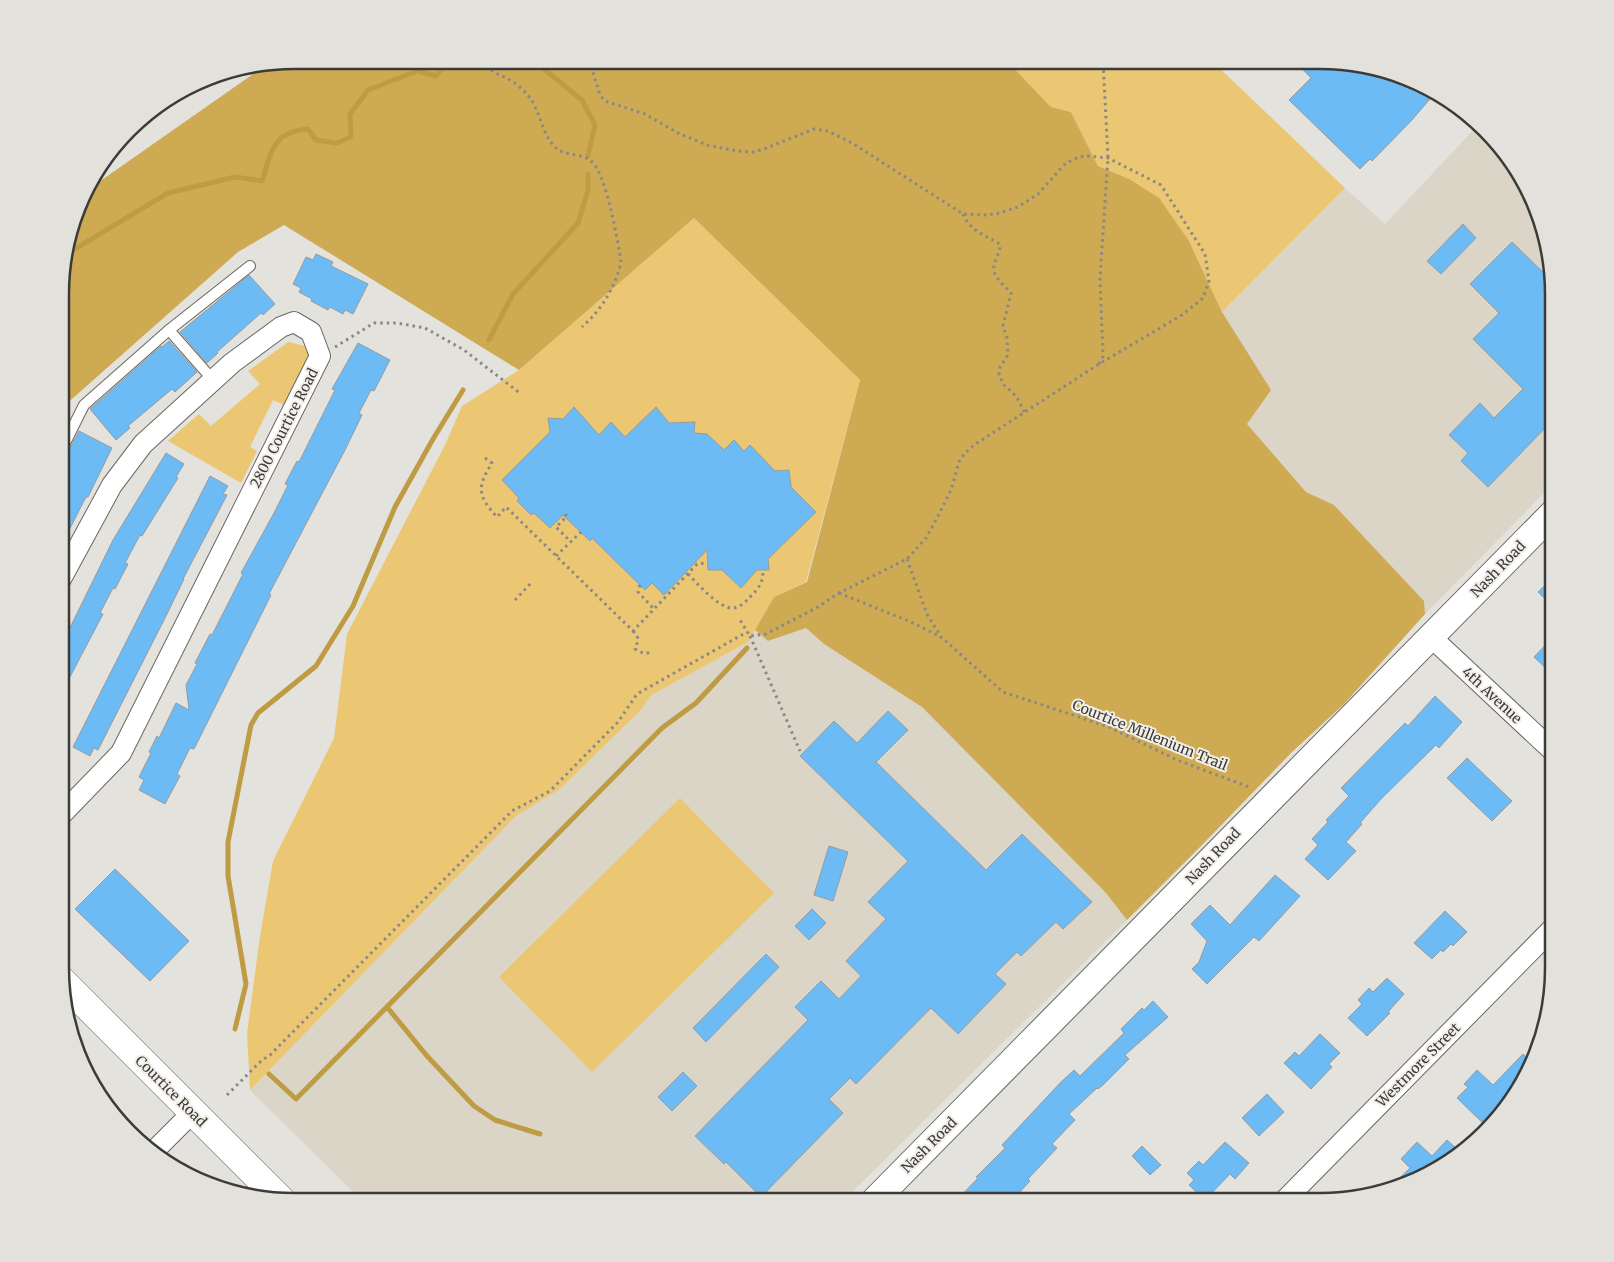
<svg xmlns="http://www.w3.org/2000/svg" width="1614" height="1262" viewBox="0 0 1614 1262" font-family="Merriweather,serif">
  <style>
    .built { fill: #dbd5c8 }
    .green { fill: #ebc774 }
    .forest { fill: #ceaa53 }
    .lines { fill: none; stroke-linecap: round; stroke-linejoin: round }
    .stream { stroke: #bf9c43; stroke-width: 5 }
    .building { fill: #6dbbf5; stroke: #969ba0 }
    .service-casing { stroke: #696762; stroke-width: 12 }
    .minor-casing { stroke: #696762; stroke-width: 22 }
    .tertiary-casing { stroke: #696762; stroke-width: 28 }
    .secondary-casing { stroke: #696762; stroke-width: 29 }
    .path { stroke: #8a8884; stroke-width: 3; stroke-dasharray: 2.5 4; stroke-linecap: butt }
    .service { stroke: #fff; stroke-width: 10 }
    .minor { stroke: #fff; stroke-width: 20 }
    .tertiary { stroke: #fff; stroke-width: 26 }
    .secondary { stroke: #fff; stroke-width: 28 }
    .labels { text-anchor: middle; stroke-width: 4; stroke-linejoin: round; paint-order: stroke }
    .street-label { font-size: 14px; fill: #3c3b38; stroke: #f2efe9 }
    .rim { fill: none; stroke: #3c3b38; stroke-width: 2.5 }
  </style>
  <rect width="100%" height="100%" fill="#e4e2dc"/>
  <g class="built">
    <path d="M1479,124l57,80 18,89v190l-129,131 -1,-13 -90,-96 -28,-13 -59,-68 -25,-112 123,-124 40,36z"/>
    <path d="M806,628l18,16 98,63 184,186 21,27 -285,282h-479l-113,-112 266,-274 44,-27 82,-80 8,-13 98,-54 7,-12 13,11z"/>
  </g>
  <g class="green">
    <path d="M1006,60h205l134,128 -123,124 -33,-71 -60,-62 -31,-13 -27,-54 -20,-5z"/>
    <path d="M694,218l166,162 -54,202 -32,15 -26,45 -98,54 -8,13 -82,80 -44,27 -266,274 -3,-57 13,-97 13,-75 61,-123 13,-104 98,-189 17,-39 57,-36z"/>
    <path d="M288,342l17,4 6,9 -25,51 -13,-6 -23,47 7,4 -16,32 -73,-42 31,-27 12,12 49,-42 -12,-13z"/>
    <path d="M680,798l94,95 -182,179 -93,-95z"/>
  </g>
  <path class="forest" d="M294,60h712l45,47 20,5 27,54 31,13 30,19 30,43 33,71 49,78 -24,34 59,68 28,13 90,96 1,13 -81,90 -53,49 -91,94 -73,73 -21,-27 -184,-186 -98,-63 -18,-16 -38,13 -13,-11 19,-33 33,-15 53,-202 -166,-162 -175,152 -235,-145 -46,27 -174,154 -2,5v-148l24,-72 180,-126z"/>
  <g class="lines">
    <g class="stream">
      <path d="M533,60l49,40 13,25 -7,31"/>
      <path d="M65,255l103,-62 67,-16 27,4c10,-30 10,-49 46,-52l8,11 21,3 14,-6 -1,-23 18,-24 49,-19 19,5 13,-16"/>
      <path d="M489,340l24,-46 65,-71 10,-33v-16"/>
      <path d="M387,1007l40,49 47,50 21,14 45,14"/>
      <path d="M235,1029l11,-45 -18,-108v-34l23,-117 7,-12 58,-47 37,-60 42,-99 38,-68 30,-49"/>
      <path d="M269,1074l27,25 366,-371 34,-25 51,-55"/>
    </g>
  </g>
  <g class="building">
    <path d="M1294,60h41l75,18 25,15 -24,28 -39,40 -2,-2 -10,10 -71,-69 22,-22z"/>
    <path d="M1463,224l13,14 -35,36 -14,-13z"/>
    <path d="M1512,242l39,38 3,13v126l-66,68 -27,-26 7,-8 -19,-18 31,-32 14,15 29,-29 -50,-50 26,-26 -29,-29z"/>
    <path d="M316,254l17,8 -2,4 37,18 -15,30 -8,-4 -2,4 -13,-7 -2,3 -17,-9 1,-2 -13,-7 2,-4 -8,-4 13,-27 7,3z"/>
    <path d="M249,275l26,29 -12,11 -2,-2 -44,39 1,1 -11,10 -27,-31z"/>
    <path d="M169,341l28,31 -22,20 -3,-3 -44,37 2,2 -14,12 -26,-31 71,-63 1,1z"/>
    <path d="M358,343l32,17 -16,31 -3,-1 -12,23 3,2 -17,35 -76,144 2,1 -77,154 -4,-1 -13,26 3,2 -15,28 -26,-14 5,-10 -5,-3 12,-24 -2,-1 8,-16 2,2 17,-35 13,7 -3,-25 11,-21 -2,-1 15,-29 2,1 31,-61 -2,-1 33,-60 14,-28 -3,-1 12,-23 2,1 36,-72 -3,-1z"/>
    <path d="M574,407l25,28 12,-13 14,15 31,-30 13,16 26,-1 -1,11 13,1 17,16 10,-10 10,11 6,-6 25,26 14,-1 2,17 25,25 -48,47 1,11h-12l-16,18 -19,-18h-14l-1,-20 -43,45 -12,-12 -7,7 -53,-52 -2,3 -27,-26 -13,13 -16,-15 -3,2 -14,-14 2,-3 -17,-18 48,-48 -2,-14 15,1z"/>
    <path d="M79,431l33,17 -24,49h-2l-25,49 1,-90 6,-4z"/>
    <path d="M166,453l18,11 -8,13 2,1 -36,58 -2,-1 -15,28 3,1 -13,25 -2,-1 -13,25 3,1 -42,80v-48l52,-106z"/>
    <path d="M210,476l18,10 -5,8 4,1 -44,84h1l-18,37 -68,134 -4,-2 -4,8 -17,-9z"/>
    <path d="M1554,576v32l-16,-16z"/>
    <path d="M1554,636v40l-20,-19z"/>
    <path d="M1435,696l27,26 -23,26 -3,-3 -55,54 -21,24 2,1 -16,18 10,9 -28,29 -23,-21 13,-14 -6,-6 16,-17 -2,-2 23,-24 -8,-8 64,-65 3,3z"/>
    <path d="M888,711l20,19 -32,32 110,108 36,-36 70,68 -29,27 -7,-7 -35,34 -4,-4 -22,22 11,10 -48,50 -27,-26 -75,76 -6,-6 -21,21 14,14 -82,84 -35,-35 -2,2 -29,-28 113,-116 -13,-13 26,-26 18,18 22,-23 -15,-15 40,-42 -18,-17 40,-41 -108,-105 34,-35 23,22z"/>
    <path d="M1467,758l45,43 -20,20 -45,-43z"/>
    <path d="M829,846l19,6 -15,49 -19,-6z"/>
    <path d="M115,869l74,72 -39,40 -75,-72z"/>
    <path d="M1275,875l25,21 -41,45 -5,-4 -47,47 -15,-15 7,-7 8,-21 -16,-17 19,-19 20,20z"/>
    <path d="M812,909l14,14 -17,17 -14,-14z"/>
    <path d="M1445,911l22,21 -14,14 -2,-2 -8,8 -2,-2 -9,9 -18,-16z"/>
    <path d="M766,954l13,13 -73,75 -13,-14z"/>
    <path d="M1387,978l17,16 -16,18 2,1 -23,23 -19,-18 14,-14 -4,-4 11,-12 4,4z"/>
    <path d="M1153,1001l15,16 -43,38 4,4 -26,26 -5,4 -1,-1 -28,26 6,6 -23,24 5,4 -29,31 2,2 -13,14 7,7h-69l23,-24 -2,-1 29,-29 -3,-3 59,-63 13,-12 6,6 44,-43 -3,-4 21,-21 2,2z"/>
    <path d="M1320,1034l20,19 -11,11 3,3 -21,22 -27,-26 11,-11 4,4z"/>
    <path d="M1523,1054l10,9 -37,60 -8,5 -31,-30 11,-11 -4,-3 13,-14 16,15z"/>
    <path d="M683,1072l14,14 -25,25 -14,-14z"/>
    <path d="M1267,1094l17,18 -25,24 -17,-18z"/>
    <path d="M1447,1140l11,10 -48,34 -21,4 21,-20 -9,-9 16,-17 15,14z"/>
    <path d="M1225,1142l24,21 -14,16 -5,-5 -25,26 -16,-15 5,-5 -7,-7 12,-12 4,4z"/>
    <path d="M1142,1146l19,19 -11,10 -18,-19z"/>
  </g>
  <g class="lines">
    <g class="service-casing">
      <g id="service">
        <path d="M169,330l44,50"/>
        <path d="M62,449l22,-44 85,-75 81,-64"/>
      </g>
    </g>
    <g class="minor-casing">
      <g id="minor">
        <path d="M1431,637l123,115"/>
        <path d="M61,815l60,-62 199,-397 -9,-24 -17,-10 -13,5 -49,36 -89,81 -31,41 -51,94"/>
        <path d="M153,1152l40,-40"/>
        <path d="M1283,1202l271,-275"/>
      </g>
    </g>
    <g class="tertiary-casing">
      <path id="tertiary" d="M873,1202l681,-690"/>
    </g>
    <g class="secondary-casing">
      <path id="secondary" d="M61,980l222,222"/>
    </g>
    <g class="path">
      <path d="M483,60c6,14 19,14 30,22 5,3 10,8 14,12 13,15 14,37 26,51 9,12 27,7 38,16 15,12 27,80 30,101 -6,26 -19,47 -39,65"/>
      <path d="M589,60l11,35 5,6 40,13 33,19 29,12 30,6 16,1 11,-3 50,-20 14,2 24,12 111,71 24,1 13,-2 18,-6 20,-13 28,-31 13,-6 11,-1 18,2 53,27 44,69 4,27 -6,17 -21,17 -83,49 -125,81 -10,9 -5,8 -8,28 -15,30 -10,18 -19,21 -68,34 -23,15 -50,26 -16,2 -10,-16"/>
      <path d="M963,214c7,17 22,21 37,30 1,11 -10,20 -5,30 3,7 11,13 16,19l-8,33 4,12 1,17 -8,12 -1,8 5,10 12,11 9,17"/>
      <path d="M335,347l39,-24h23l28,5 39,22 57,44"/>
      <path d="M1099,364l4,-8 -3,-78 8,-120 -5,-98"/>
      <path d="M485,458l7,5c-15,24 -15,32 5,54l9,-10 127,124 64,-67 8,-1"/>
      <path d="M565,514l2,2 -11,11 15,15"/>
      <path d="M556,556l25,-24"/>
      <path d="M907,559l20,55 14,23 62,55 106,35 68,33 72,27"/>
      <path d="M688,574c10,10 32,36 46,34 7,-1 12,-7 16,-11 9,-9 13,-14 13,-27"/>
      <path d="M640,585l-2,7 16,17"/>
      <path d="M839,593l72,29 30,15"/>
      <path d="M515,600l17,-18"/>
      <path d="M633,631c7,7 5,10 2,18l8,4h8"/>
      <path d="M750,636l50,115"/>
      <path d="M227,1095l34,-34 9,-6 242,-244 38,-20 68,-69 19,-28 110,-62"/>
    </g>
    <use href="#service" class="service"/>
    <use href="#minor" class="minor"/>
    <use href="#tertiary" class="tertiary"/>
    <use href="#secondary" class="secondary"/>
  </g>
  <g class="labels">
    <g class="street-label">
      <text transform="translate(284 428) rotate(-63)" y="5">2800 Courtice Road</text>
      <text transform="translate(1498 569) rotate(-46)" y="5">Nash Road</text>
      <text transform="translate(1492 695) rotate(43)" y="5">4th Avenue</text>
      <text transform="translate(1150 735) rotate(22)" y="5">Courtice Millenium Trail</text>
      <text transform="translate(1213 856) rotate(-46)" y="5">Nash Road</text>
      <text transform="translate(1418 1065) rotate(-45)" y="5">Westmore Street</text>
      <text transform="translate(171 1091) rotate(45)" y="5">Courtice Road</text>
      <text transform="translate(929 1145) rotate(-45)" y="5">Nash Road</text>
    </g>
  </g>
  <path d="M0 0H1614V1262H0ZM294 69H1320A225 225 0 0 1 1545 294V968A225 225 0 0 1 1320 1193H294A225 225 0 0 1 69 968V294A225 225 0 0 1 294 69Z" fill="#e3e1db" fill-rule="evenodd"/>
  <path class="rim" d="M294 69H1320A225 225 0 0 1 1545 294V968A225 225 0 0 1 1320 1193H294A225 225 0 0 1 69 968V294A225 225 0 0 1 294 69Z"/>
</svg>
